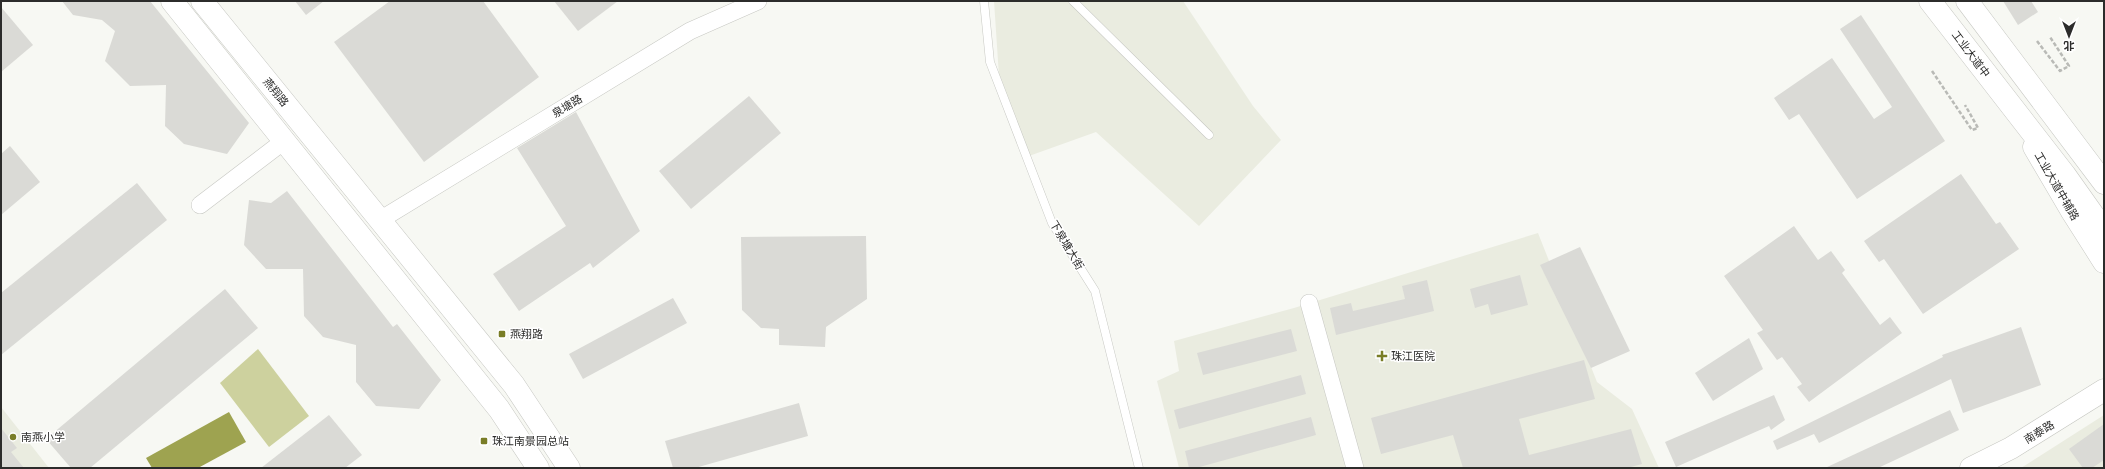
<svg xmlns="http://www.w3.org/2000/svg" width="2105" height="469" viewBox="0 0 2105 469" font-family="'Roboto Condensed','Noto Sans SC',sans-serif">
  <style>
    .built { fill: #eaece0 }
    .green { fill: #cdd19e }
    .water { fill: #9ea350 }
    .building { fill: #dadad6 }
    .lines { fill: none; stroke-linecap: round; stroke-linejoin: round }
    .lane-casing { stroke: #c7c8c3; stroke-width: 9 }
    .street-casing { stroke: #c7c8c3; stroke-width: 18 }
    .secondary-casing { stroke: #c7c8c3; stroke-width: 23 }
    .primary-casing { stroke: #c7c8c3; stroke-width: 23 }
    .path { stroke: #b9bab6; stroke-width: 2.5; stroke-dasharray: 4 2; stroke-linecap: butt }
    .lane { stroke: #fff; stroke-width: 8 }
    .street { stroke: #fff; stroke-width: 17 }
    .secondary { stroke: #fff; stroke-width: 22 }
    .primary { stroke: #fff; stroke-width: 22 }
    .poi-dot { fill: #797d27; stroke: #fff; stroke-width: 1.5 }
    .labels { text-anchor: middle; stroke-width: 3; stroke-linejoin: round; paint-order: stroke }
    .street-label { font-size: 11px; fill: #2c2c2b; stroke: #fff }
    .poi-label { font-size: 11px; fill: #2c2c2b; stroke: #fff; text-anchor: start }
  </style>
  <rect width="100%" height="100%" fill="#f7f8f3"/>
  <g class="built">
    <path d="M994,1h189l70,105 28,34 -82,86 -103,-94 -67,24 -30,-80z"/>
    <path d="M1538,233l59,149 35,27 27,59h-480l-22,-87 22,-10 -5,-30 120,-33z"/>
    <path d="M1,407l48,61h-48z"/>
    <path d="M2104,415v53h-83z"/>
  </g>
  <path class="green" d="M258,349l51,67 -40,31 -49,-64z"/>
  <path class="water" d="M229,412l17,30 -48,26h-46l-6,-10z"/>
  <g class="building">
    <path d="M62,1h88l99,122 -22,31 -43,-10 -19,-18 1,-41 -36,1 -25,-25 10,-30 -13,-11 -29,-5z"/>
    <path d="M295,1h29l-18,14z"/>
    <path d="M390,1h93l56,76 -115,85 -90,-120z"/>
    <path d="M554,1h64l-40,30z"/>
    <path d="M2003,1h28l7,11 -20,13z"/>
    <path d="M1,7l32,38 -32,27z"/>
    <path d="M1861,15l84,126 -88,58 -58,-85 -10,6 -15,-22 58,-40 42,61 18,-12 -52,-78z"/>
    <path d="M749,96l32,37 -90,76 -32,-38z"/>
    <path d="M576,112l64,119 -47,37 -3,-5 -71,48 -26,-37 73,-48 -49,-78z"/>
    <path d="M10,146l30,36 -39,33v-61z"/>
    <path d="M1961,174l35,50 4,-2 19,27 -96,65 -39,-55 -5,3 -15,-21z"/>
    <path d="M137,183l30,37 -166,135v-62z"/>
    <path d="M287,191l106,136 4,-3 44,56 -22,29 -43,-3 -20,-24v-37l-33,-8 -19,-21 -1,-47h-37l-22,-24 5,-45 22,3z"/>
    <path d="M1794,226l24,34 13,-9 14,19 -3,3 38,52 10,-8 12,16 -93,69 -12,-15 5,-3 -20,-27 -5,3 -20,-27 6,-3 -39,-54z"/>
    <path d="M866,236l1,63 -41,28 -1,20 -46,-2v-16l-18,-1 -19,-18 -1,-73z"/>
    <path d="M1580,247l50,104 -39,17 -51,-103z"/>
    <path d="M1520,275l8,30 -37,10 -3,-11 -13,4 -5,-19z"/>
    <path d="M1427,280l7,31 -98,24 -6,-27 21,-5 2,8 52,-12 -3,-13z"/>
    <path d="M225,289l33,39 -168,140h-19l-25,-29z"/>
    <path d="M673,298l14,25 -104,56 -14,-25z"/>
    <path d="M2021,327l20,58 -78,28 -12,-34 -132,64 -5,-9 -37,16 -4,-9 170,-84 -1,-2z"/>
    <path d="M1291,329l6,22 -94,24 -6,-22z"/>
    <path d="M1749,338l14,31 -50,32 -18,-28z"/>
    <path d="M1584,360l11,39 -76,20 10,36 102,-26 11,35 -15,4h-164l-10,-33 -72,19 -10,-36z"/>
    <path d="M1301,375l5,19 -127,35 -5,-19z"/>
    <path d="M1774,395l11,25 -14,10 -2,-4 -93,41 -11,-25z"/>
    <path d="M799,403l9,33 -113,32h-22l-8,-27z"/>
    <path d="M1950,410l9,20 -81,38h-53z"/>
    <path d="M329,415l33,40 -17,13h-84z"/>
    <path d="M1311,417l5,18 -120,33h-7l-4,-17z"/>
    <path d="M2104,424v36l-12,8h-9l-14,-19z"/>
    <path d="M1,428l16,20 -6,4 13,16h-23z"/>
  </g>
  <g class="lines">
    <g class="lane-casing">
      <g id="lane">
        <path d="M984,1l6,61 62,161 43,68 44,177"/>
        <path d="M1073,1l136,134"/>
      </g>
    </g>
    <g class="street-casing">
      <g id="street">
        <path d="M200,205l84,-64"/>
        <path d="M380,220l310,-189 68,-30"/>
        <path d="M1309,303l46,165"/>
      </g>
    </g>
    <g class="secondary-casing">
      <g id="secondary">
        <path d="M172,1l327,408 39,59"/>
        <path d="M202,1l312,384 55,83"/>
        <path d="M2034,147l37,63 33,52"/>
        <path d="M1971,468l40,-20 93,-58"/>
      </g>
    </g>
    <g class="primary-casing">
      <g id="primary">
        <path d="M1930,1l135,174 39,55"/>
        <path d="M1967,1l137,182"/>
      </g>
    </g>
    <g class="path">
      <path d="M2037,41l23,30 9,-5 -19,-29"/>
      <path d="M1932,71l40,59 6,-2 -13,-23"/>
    </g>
    <use href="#lane" class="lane"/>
    <use href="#street" class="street"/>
    <use href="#secondary" class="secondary"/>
    <use href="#primary" class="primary"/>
  </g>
  <g class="poi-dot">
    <rect x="498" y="330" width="8" height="8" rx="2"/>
    <path d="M1380 350h4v4h4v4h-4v4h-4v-4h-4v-4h4z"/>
    <circle cx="13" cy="437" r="4"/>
    <rect x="480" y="437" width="8" height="8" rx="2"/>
  </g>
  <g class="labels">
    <g class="street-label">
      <text transform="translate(1971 54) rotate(53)" y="4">工业大道中</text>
      <text transform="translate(276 92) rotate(51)" y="4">燕翔路</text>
      <text transform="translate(567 106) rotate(-31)" y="4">泉塘路</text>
      <text transform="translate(2057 186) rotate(60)" y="4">工业大道中辅路</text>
      <text transform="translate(1067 245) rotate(59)" y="4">下泉塘大街</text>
      <text transform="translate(2039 432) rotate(-31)" y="4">南泰路</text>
    </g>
    <g class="poi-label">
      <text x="510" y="338">燕翔路</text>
      <text x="1391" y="360">珠江医院</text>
      <text x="21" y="441">南燕小学</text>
      <text x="492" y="445">珠江南景园总站</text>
    </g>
  </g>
  <rect width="2105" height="469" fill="none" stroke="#2c2c2b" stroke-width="4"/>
  <g transform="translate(2069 36) rotate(180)" stroke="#ffffff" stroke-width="3" paint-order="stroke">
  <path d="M0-3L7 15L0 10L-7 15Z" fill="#2c2c2b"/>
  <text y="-6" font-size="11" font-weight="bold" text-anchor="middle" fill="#2c2c2b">北</text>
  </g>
</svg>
